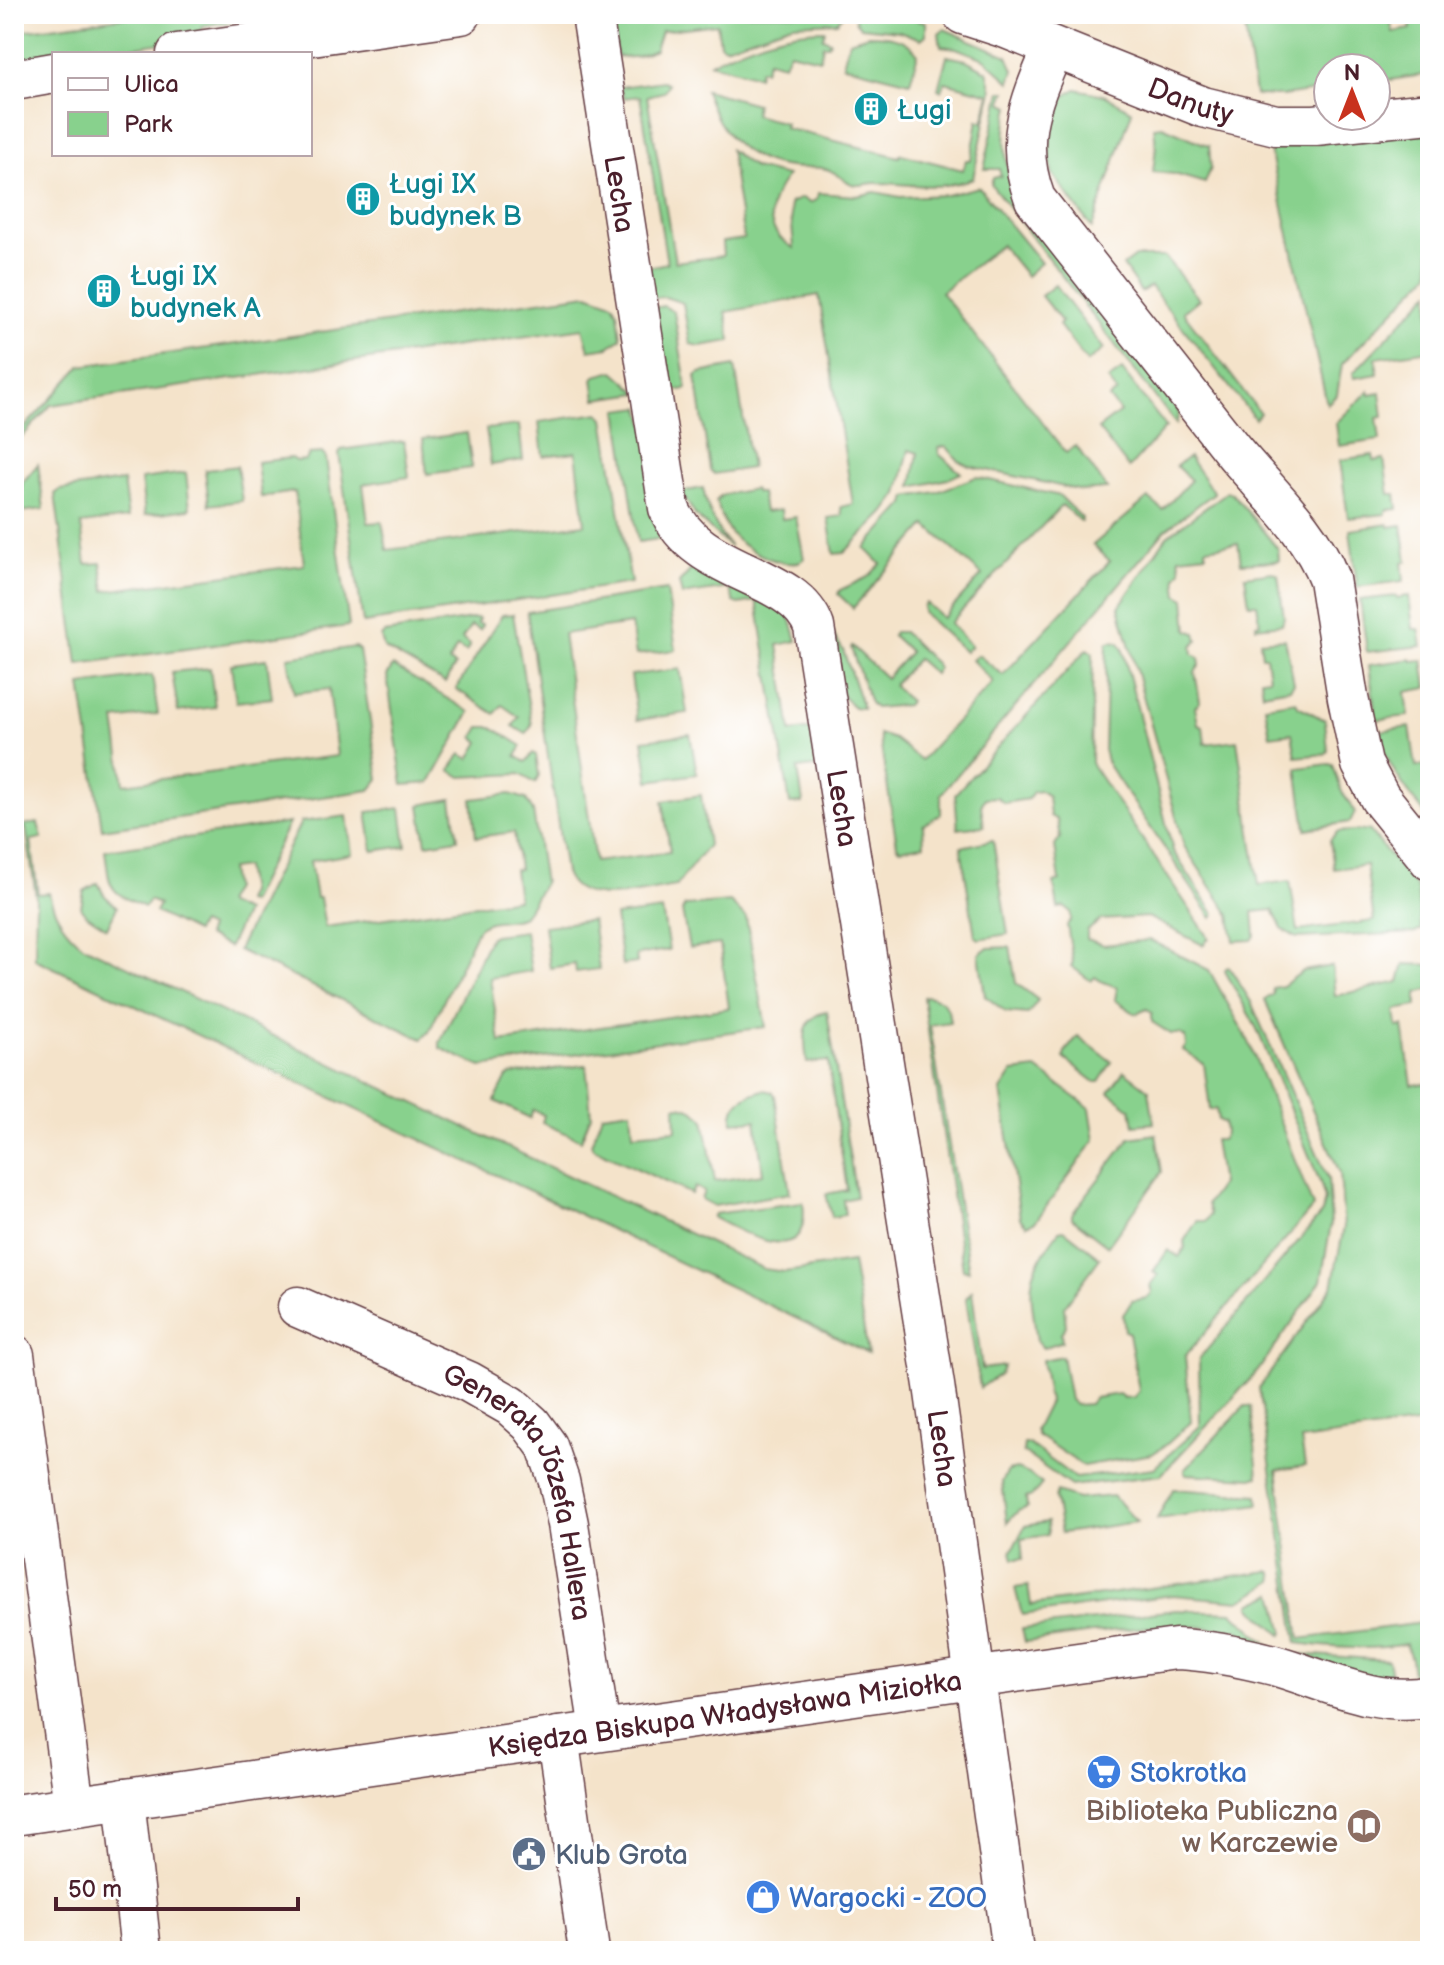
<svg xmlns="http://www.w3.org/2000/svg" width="1444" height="1965" viewBox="0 0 1444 1965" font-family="'Balsamiq Sans',sans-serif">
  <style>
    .green { fill: #88d18d; stroke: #69785c; stroke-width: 2 }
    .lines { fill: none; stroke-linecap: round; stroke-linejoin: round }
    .minor-casing { stroke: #643c43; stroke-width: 43 }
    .minor { stroke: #fff; stroke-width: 40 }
    .labels { text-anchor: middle; stroke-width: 6; stroke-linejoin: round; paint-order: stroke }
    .street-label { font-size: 28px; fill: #4a1f2b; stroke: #fff }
    .culture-label { font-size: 28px; fill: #0d838f; stroke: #fff; text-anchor: start }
    .shop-label { font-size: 28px; fill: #366cbe; stroke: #fff; text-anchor: start }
    .education-label { font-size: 28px; fill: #785e54; stroke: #fff; text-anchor: end }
    .service-label { font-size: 28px; fill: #4e5e75; stroke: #fff; text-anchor: start }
  </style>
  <rect width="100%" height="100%" fill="#fff"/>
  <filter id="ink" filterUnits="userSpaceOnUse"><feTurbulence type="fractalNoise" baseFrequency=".0125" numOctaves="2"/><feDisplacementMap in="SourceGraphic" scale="16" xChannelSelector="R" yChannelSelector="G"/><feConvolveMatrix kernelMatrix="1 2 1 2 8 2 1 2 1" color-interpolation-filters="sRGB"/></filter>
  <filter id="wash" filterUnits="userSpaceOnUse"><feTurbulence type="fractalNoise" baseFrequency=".006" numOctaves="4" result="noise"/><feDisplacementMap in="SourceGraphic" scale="32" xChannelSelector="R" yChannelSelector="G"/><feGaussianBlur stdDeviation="1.8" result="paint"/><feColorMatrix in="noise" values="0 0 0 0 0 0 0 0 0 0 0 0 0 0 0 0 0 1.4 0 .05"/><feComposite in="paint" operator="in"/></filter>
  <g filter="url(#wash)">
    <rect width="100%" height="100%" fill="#f4e3ca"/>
    <g class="green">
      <path d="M150,14h131l-79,12 1,11 -114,17h-35l-40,11v-33z"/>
      <path d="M633,14h211l-7,8 -45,2 -67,23 -5,-3 -3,-20 -56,7 -6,19c-11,5 -26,10 -38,6l-5,-33 9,-2 4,-5z"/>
      <path d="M854,14h43l29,8v13l-5,4 -22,-8 -38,-4 -5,-4z"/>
      <path d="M1243,14h65l6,6 32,-6h43l4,18 18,-3 -3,-15h22v60l-54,8v-14h-48v21l-45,7 -28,-1z"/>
      <path d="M944,29l64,27 6,14 -4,12 -25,-23 -29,-11 -15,-2 -2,-13z"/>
      <path d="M825,30l-2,8 7,3 -2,4h-5l-3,14 -31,-7 -5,12 -16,-4 -4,10 -4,-1 -2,7 -48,-13c35,-18 76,-33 115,-33z"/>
      <path d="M868,35c19,0 38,2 50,19l-8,28 -67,-17 6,-24z"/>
      <path d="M947,56l19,4 21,11 5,19 -19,88c-34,14 -63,5 -97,5 -8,0 -16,4 -24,1 -10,-4 -15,-12 -26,-15 -12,-3 -24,0 -36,-2 -47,-5 -71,-35 -85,-77l51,14 -2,11 31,8 -1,5 115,29 2,-3 62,16 3,-10h5l7,-40 5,2 7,-28 -45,-12 -3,9 -4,-2z"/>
      <path d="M663,81l5,3 -4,8 -17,4 28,166 48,-6 -1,-14 22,-3 -14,-89 24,18 33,8c-20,26 -26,54 7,72l-4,-45 12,-5 8,5 7,-4 1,-6 39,3 18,-4 25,5 46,-2 33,-8 62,76 -15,13 -25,-31 -60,47 125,161 10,-7 31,43 -25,2 -113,-25 -10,-5 -13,-15 -8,2 1,6 22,19 -13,6 -36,8 6,-34 -9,-3 -11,44 -14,19 -40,40 -10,1 -6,-36 14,-2 -1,-9 12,-3 -34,-209 -93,17 5,29 -31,5 -10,-2 -7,-41 -18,-6 -14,1 -7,-30 23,-5 -27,-167 -16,2 -5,-11z"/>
      <path d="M1076,89l28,6 28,16 -40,117 -40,-55 -3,-25 3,-23 10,-27z"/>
      <path d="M1001,91h5l-4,11 8,4c-8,31 -5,52 2,82l167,224 -3,12 -185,-240 2,-6 8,-2 -2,-7h-15z"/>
      <path d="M1162,126l47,20 2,22 -6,15 -31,-9 -21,-2 3,-26 -2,-19z"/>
      <path d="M1430,127v146l-88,91 -5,31 -10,9 -58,-258 47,-3z"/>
      <path d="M1135,257h30l34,42 -16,13 77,101 -5,6 -105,-133 -9,6 -18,-26z"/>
      <path d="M1055,285l49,64 -17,13 -28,-37 3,-3 -21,-26z"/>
      <path d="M1430,292v58l-54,8 2,16 -24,4 -1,-5z"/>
      <path d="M588,294l25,9 5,9 3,26 -12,9 -20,3 -6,-22 -532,77 -37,41v-7l67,-73z"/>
      <path d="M664,306l10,6 13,77 -22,3 -13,-84z"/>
      <path d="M735,366l16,102 -37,6 -4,-4 -14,-94 4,-3z"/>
      <path d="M1122,370l44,57 -37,41 -31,-39 22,-17 -11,-14 8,-6 -9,-12z"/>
      <path d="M614,371l25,22 -43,6 -3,-20 2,-3z"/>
      <path d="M1369,391l1,4 10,-2 3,24 -6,1 3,22 -41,6 -3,-23z"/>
      <path d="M641,407l32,130 -35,5 -20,-132z"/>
      <path d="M599,413l5,5 27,165 -268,40 -24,-169 2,-4 63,-9 5,36 -46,7 5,39 14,-1 5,28 198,-26 -9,-72 -33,4 -4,-34z"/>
      <path d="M519,425l4,35 -32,5 -5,-36z"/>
      <path d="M467,433l5,35 -45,6 -4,-35z"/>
      <path d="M322,453l4,5 23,168 -271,38 -23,-170 5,-4 63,-9 5,37 -47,6 5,40 15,-1 4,28 199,-26 -9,-73 -34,5 -4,-35 34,-4 6,3 9,-1 3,-6z"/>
      <path d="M1373,455l1,6 10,-2 5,35h7l2,15 -12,1v4l-38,4 -8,-58z"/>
      <path d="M1189,457l25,36 -49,37 -224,264v20l-18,11 1,20 -24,4 -3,-4 -18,-111 15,5 27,21 72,-78 -21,-22 6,-5 25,20 107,-114 -17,-16 55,-47 15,12 28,-30 -15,-14z"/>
      <path d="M38,464l6,45 -24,3 2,-29z"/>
      <path d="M237,466l5,35 -33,4 -4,-35z"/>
      <path d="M186,473l4,36 -45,6 -4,-36z"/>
      <path d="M976,477l84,19 22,22 -1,4 -19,-17 -112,118 21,23 -6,6 -42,-39v-7l3,-3 17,15 39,-43 -56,-50 -73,83 -15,-14 2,-4 28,-13 13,-13 -16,-16 40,-44 2,-7 30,-5z"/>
      <path d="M703,488c4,23 13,41 27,59l-34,-31 -15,-24z"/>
      <path d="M754,489l2,4h5l3,19 17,-2 1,9 14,-2 8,42c-15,13 -52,-7 -66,-18 -12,-10 -17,-26 -22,-40l6,-6z"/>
      <path d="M1227,492l5,1 46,56 1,12 -38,2 -3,-20 -32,5v6l-27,3 2,13 -5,7 2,18 7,4 3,31 8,3 2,7 -6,6 1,8 6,4 1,7 -5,7 5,30 -5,5 3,17 5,2 2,18 32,-4 22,145 31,-4 8,50 76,-10 -8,-56 -32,4 -4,-29 7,-8 32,-2 48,58 4,42 -6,3 -118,5 -15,-9 -9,-19 -20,2 2,24 -3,4 -18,1 -4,-26 -46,-69 -65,-239 48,-71z"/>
      <path d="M1388,524l1,3 13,-2 5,36 -5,1 2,19 -47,6 -7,-57z"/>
      <path d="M697,563l93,54 7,24 -19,4 13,87 22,-3 8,37 -23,3 5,34 -13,1 -33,-203 -18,3 -5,-2 -5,-14 -47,7 -3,-12z"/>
      <path d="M1273,572l5,3 6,42 -2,7 -26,3v-3l4,-1 -3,-19h-8l-4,-28z"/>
      <path d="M667,590l9,60 -40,5 -5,-31 -68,10 32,228 75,-10 -7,-51 38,-6 7,50 -32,41c-31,4 -96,26 -111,-13l-38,-261z"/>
      <path d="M1396,596l1,2 12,-2 4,33h6l3,17 -55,6 -7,-52z"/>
      <path d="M513,614l19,111 -6,9 -13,-8 6,-9 -17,-12 -7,9 -39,-25 46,-74z"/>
      <path d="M477,618l2,1 -2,4 5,2 -2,5 -9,-4 -9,13 8,6 -4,7 -9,-5 -8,15 6,4 -10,17 -61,-35 -3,-11 4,-4z"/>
      <path d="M831,631l12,19 20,58 -9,-1 -12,-11z"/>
      <path d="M894,632h9l33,32 2,4 -4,6 -17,-15 -24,26 16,16 -2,4 -32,3 -5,-5 -19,-55 1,-2 34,32 24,-26 -18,-17z"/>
      <path d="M1285,639l9,44 -4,5 -27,5 -2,-14 8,-1 -3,-22h-4l-2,-15z"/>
      <path d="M1111,641l7,1 4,5 51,204 42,64 -3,3 -104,-153 -4,-15 3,-107z"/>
      <path d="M355,647l4,3 20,129 -9,11 -268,39 -21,-144 71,-10 6,39 -43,6 9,64 213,-28 -8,-67 -35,4 -6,-36z"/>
      <path d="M1087,649l6,4 -2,110 118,175 -6,7 -55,-28 -47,3 -14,11v8l16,6 47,-5 59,30 40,72 64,165 -128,149 6,66 -25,23 -14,9 -69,12 -46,-31 -2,-5 14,-28 -7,-42 20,-4 8,44 6,5 13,-1 5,-6 25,-4 5,4 10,-1 5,-6 -10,-58 -4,-2 -2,-16 9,-14 15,-3 5,-5 -2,-8 8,-10 -5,-3 15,-22 11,7 6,-9 -1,-7 13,-20h9l4,-6 -3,-11 14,-20 -7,-44h7l4,-6 -1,-11 -6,-3 -2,-11 -6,1 -6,-46 -21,-14 3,-4 -1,-9 -5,-3h-9l-19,-12v-9l-5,-4 -11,5 -21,-14 2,-12c-8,-5 -15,-5 -22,-11l-4,4 -20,-15 2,-4 -6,-37 4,-5v-8l-7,-5 -6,1 -4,-25 6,-2 -5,-35 5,-8 -3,-18 -7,-4 -2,-20 -7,-5 -8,1 -5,7 -24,4 -7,-6 -12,1 -4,8 3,20 -26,3 -3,-35z"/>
      <path d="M267,659l5,39 -36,4 -5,-38z"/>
      <path d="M1411,659l1,2 11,-1 4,28 -21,4 3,24 -33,4 -7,-55z"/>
      <path d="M393,666l77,46 -40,71 -27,2 -16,-109z"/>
      <path d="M210,668l5,39 -37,5 -6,-40z"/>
      <path d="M680,669l7,44 -50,7 -6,-45z"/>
      <path d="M1296,701l2,5 27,14 3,31 -3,3 -29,3 -4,-24 -22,3 -5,-30z"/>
      <path d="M480,727h12l30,19 -6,10 10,6 7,-9 3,2 3,21 -4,7 -15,-9 -59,3 -11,-7 11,-16 9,5 10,-17 -6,-5z"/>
      <path d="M1410,727l6,40 14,-2v56c-21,-28 -44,-54 -52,-90z"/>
      <path d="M690,734l7,40 -48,7 -6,-41z"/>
      <path d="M1329,764l4,1 9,27 13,20 -5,10 -44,7 -9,-61z"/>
      <path d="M510,794l16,5 7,12 11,72 -20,33c-15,7 -33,1 -46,12l-49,104 -7,7 -184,-89 63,-128 46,-6 5,38 -42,7 6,37h4l5,29 193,-28 -4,-29 5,-1 -5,-37 -38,5 -4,-38z"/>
      <path d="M452,799l6,40 -32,5 -6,-39z"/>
      <path d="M401,808l5,38 -33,5 -6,-39z"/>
      <path d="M14,816l2,10 22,-3 4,15 -11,2 7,54 11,-1c5,22 18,40 35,53l680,323 21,3 67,-10 16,91 -310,-149 -523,-245 1,-62 -10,-69 -12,1z"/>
      <path d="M289,823l-39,80 -5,-2 4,-9 -4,-25 -15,2 3,19 -8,15 20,9 -16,35 -23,-11 3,-8 -9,-4 -5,8 -40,-20 4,-8 -10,-4 -4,7c-38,-16 -35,-18 -40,-57z"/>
      <path d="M993,840l15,94 -29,5 -4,-3 -14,-89z"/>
      <path d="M98,883l6,12 13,12 -10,21 -20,-13 -6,-8 3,-16z"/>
      <path d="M730,902l16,16 20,109 -285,40 -41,-19v-6l50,-105 4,-2 31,-4 6,40 -41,7 10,64 229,-34 -9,-64 -31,4 -7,-37 3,-5z"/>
      <path d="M662,910l7,40 -33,5 1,8 -15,2 -7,-49z"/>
      <path d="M592,920l7,49 -23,3 -1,-8 -25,4 -6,-42z"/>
      <path d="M1010,947l6,36 22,17 -10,14 -22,-2 -21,-16 -6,-42 8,-6z"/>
      <path d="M1404,964l26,1v24l-13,4v13l-22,4 2,17 6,-1 9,59 18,-2v339l-129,18 4,26 -28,4 23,169 130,-17v47l-16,13 -3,-23 -5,-15c-37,7 -72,4 -109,-1l-38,-255 73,-101 12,-60 -4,-54 -75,-173 8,-6 -1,-6 11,-2 20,-15 29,-5 3,30 64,-14z"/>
      <path d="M1229,967l22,35 77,176 3,46 -10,57 -64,91 -96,103 -90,11 -48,-34 1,-8h5l46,34 79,-10 46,-42 -1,-67 123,-146 3,-14 -5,-17 -63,-153 -32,-58 1,-3z"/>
      <path d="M928,996l14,5 6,9 2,12 -20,3 39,246 -6,-2 -40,-272z"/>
      <path d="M827,1011l29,186 -13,3 2,15 -13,2 -6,-23 21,-4 -19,-129 -21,2c-3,-23 -7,-45 20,-52z"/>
      <path d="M1078,1036l34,26 -13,20h-4l-31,-24 1,-6z"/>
      <path d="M586,1065l5,50 -10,25 -39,-17 2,-8 -11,-5 -3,8 -35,-17 12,-24 4,-2z"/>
      <path d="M1037,1069l53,39 5,32 -60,82 -8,3 -7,-7 -19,-128 12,-18z"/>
      <path d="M1124,1071l25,19 5,33 -20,2 -3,-16 -22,-17z"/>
      <path d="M764,1090l9,2 2,4 15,97 -76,13 -13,-7 3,-7 -9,-5 -4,7 -98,-46 -2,-4 11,-30 29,-4 2,24 43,-4 -1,-24c12,0 20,4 29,13l11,62 48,-7 -7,-54 -23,2c-2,-21 13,-27 31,-32z"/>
      <path d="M1156,1134l6,38 -54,74 -36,-28v-4l58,-76z"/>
      <path d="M803,1202c9,70 -59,32 -91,15l2,-3z"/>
      <path d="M1064,1230l36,28 -36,49 2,19 -5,7 1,8 -19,7 -6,-7c-7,-56 -14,-63 22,-110z"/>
      <path d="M972,1291l10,78 22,-3 -4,8 -20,14 -14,-90z"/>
      <path d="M1245,1406h6l7,70 -6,2 -66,-4 -1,-5z"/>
      <path d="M1017,1469l12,5 13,10 -10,12 -6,2 1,9 -9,4 -11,12 -5,-41 6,-11z"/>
      <path d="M1173,1489l85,6 1,9 -102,15z"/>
      <path d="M1057,1492l21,7 35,-3 24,26 -76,11 -6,-35z"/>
      <path d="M1047,1522l1,13 -27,4 2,20h-10l-2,-7 14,-26z"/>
      <path d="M1269,1571l4,2 1,8 -34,20 -67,-6 -151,20 -7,-27 13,-2 3,19z"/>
      <path d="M1274,1593l10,40 -2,2 -31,-28v-3z"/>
      <path d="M1175,1610l57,2 47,42 -41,-9 2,-14c-73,-12 -143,2 -215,11l-3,-13z"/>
      <path d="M1298,1654l90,6 4,20 -9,1z"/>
    </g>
  </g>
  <g filter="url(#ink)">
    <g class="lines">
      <g class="minor-casing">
        <g id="minor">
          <path id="s1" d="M592,14l77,494c26,67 126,63 145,119l120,758 79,566"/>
          <path id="s2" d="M963,14l43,14 197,79 73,18h39l115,-12"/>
          <path d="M1053,49c-23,54 -40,91 -18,150 65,83 130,166 196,249 33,41 79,81 98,131l19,119 14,66 18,34 50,62"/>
          <path d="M177,54l284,-40"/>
          <path d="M14,80l40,-7"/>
          <path id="s3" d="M298,1307l171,75 42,24 20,18 16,22 12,35 9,43 32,206"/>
          <path d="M14,1355l60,451"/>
          <path d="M558,1737l31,214"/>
          <path d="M124,1799l17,152"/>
          <path id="s4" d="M14,1815l1162,-166c32,1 66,8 98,16 49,14 104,43 156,31"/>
        </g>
      </g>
      <use href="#minor" class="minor"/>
    </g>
  </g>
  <defs>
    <g id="building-disc" transform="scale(1.8)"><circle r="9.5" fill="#0f9aa8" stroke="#fff"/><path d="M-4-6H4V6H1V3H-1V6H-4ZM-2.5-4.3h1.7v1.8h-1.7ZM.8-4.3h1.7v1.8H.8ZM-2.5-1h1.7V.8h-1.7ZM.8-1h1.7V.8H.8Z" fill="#fff"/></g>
    <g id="supermarket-disc" transform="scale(1.8)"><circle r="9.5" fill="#3f7fe0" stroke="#fff"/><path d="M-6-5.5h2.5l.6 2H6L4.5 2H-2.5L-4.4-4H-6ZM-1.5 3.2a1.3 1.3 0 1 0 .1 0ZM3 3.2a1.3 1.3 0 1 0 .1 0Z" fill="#fff"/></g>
    <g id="library-disc" transform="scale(1.8)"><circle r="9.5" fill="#8d6e63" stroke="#fff"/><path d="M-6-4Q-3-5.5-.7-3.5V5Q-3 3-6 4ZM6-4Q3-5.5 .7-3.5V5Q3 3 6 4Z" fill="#fff"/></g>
    <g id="civic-disc" transform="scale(1.8)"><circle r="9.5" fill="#5c6f8a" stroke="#fff"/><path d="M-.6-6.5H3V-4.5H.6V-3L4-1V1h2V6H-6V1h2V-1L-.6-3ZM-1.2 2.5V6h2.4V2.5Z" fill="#fff"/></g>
    <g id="shop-disc" transform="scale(1.8)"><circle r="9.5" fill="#3f7fe0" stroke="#fff"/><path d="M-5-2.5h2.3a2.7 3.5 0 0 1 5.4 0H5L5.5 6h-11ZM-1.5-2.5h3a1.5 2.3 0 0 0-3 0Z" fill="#fff"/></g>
  </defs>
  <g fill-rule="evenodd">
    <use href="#building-disc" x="871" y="109"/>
    <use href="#building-disc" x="363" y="199"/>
    <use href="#building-disc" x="104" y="291"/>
    <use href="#supermarket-disc" x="1104" y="1772"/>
    <use href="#library-disc" x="1364" y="1826"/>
    <use href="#civic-disc" x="529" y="1854"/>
    <use href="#shop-disc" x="763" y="1897"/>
  </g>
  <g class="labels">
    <g class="street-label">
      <text dy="10" stroke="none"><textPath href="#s2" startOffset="244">Danuty</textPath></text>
      <text dy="10" stroke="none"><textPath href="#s1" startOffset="182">Lecha</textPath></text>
      <text dy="10" stroke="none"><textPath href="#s1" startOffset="876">Lecha</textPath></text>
      <text dy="10" stroke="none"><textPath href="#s1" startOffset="1524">Lecha</textPath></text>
      <text dy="10" stroke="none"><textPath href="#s3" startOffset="314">Generała Józefa Hallera</textPath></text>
      <text dy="10" stroke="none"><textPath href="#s4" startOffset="718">Księdza Biskupa Władysława Miziołka</textPath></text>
    </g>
    <g class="culture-label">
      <text x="897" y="119">Ługi</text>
      <text x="389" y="193">Ługi IX<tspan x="389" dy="32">budynek B</tspan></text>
      <text x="130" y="285">Ługi IX<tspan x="130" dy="32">budynek A</tspan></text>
    </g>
    <g class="shop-label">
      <text x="1130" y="1782">Stokrotka</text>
      <text x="789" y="1907">Wargocki - ZOO</text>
    </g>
    <g class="education-label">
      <text x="1338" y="1820">Biblioteka Publiczna<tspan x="1338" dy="32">w Karczewie</tspan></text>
    </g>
    <g class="service-label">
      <text x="555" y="1864">Klub Grota</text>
    </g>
  </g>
  <rect width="1444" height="1965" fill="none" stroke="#fff" stroke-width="48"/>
  <rect x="52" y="52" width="260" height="104" fill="#ffffff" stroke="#b7a5aa" stroke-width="2"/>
  <rect x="68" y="78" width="40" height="12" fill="#ffffff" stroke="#b7a5aa" stroke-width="2"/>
  <text x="124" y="92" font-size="24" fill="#4a1f2b">Ulica</text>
  <rect x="68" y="112" width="40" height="24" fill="#88d18d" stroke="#b7a5aa" stroke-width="2"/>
  <text x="124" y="132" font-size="24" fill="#4a1f2b">Park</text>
  <g transform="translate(1352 92)"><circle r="38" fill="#ffffff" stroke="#b7a5aa" stroke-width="2"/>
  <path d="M0-6L14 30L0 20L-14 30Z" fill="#c8321e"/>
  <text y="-12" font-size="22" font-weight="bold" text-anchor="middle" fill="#4a1f2b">N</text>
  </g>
  <path d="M56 1897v12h242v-12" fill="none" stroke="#4a1f2b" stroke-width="4"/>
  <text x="68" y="1897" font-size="24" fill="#4a1f2b" stroke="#ffffff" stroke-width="6" paint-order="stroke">50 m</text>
</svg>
